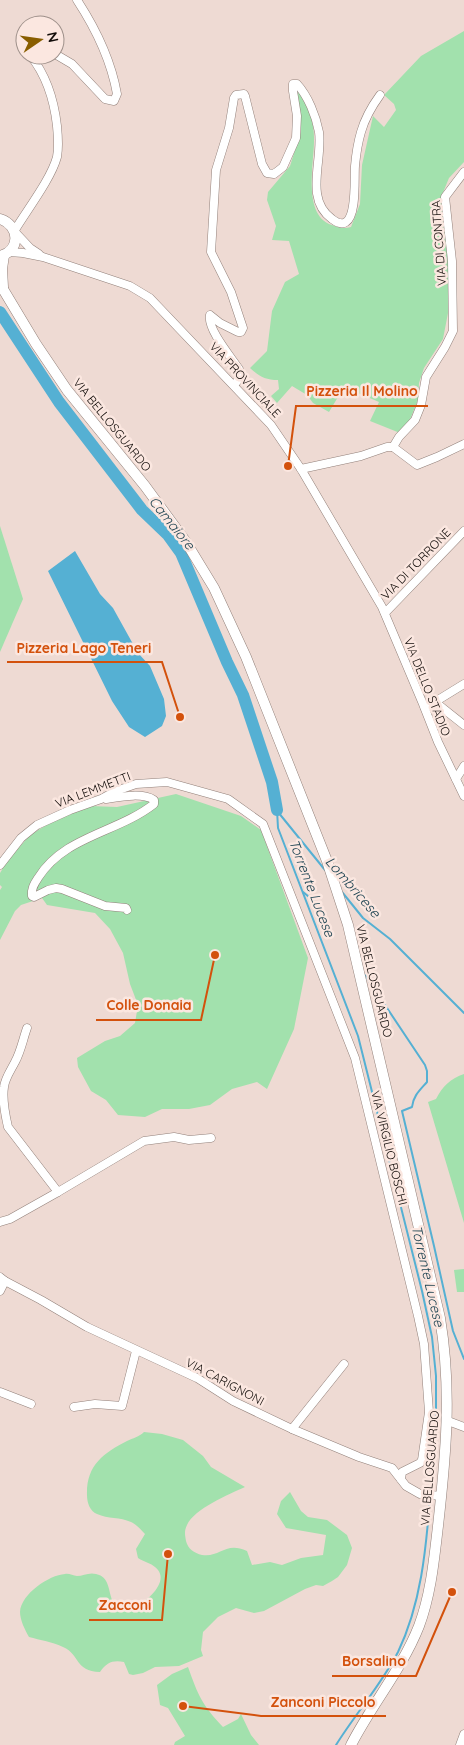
<svg xmlns="http://www.w3.org/2000/svg" width="464" height="1745" viewBox="0 0 464 1745" font-family="Quicksand,sans-serif">
  <style>
    .green { fill: #a2e1ad }
    .water { fill: #55b0d3 }
    .lines { fill: none; stroke-linecap: round; stroke-linejoin: round }
    .stream { stroke: #55b0d3; stroke-width: 2 }
    .river { stroke: #55b0d3; stroke-width: 12 }
    .minor-casing { stroke: #92807a; stroke-width: 9 }
    .major-casing { stroke: #92807a; stroke-width: 11 }
    .minor { stroke: #fff; stroke-width: 8 }
    .major { stroke: #fff; stroke-width: 10 }
    .labels { text-anchor: middle; stroke-width: 5; stroke-linejoin: round; paint-order: stroke }
    .street-label { font-size: 12px; fill: #130d0a; stroke: #fbe7e0 }
    .water-label { font-size: 14px; font-style: italic; fill: #163e4d; stroke: #fbe7e0 }
    .leader { fill: none; stroke: #d3510c; stroke-width: 2 }
    .callout-dot { fill: #d3510c; stroke: #fbe7e0; stroke-width: 2 }
    .callout-label { font-size: 14px; text-anchor: middle; font-weight: bold; fill: #d3510c; stroke: #fbe7e0; stroke-width: 5; stroke-linejoin: round; paint-order: stroke }
  </style>
  <rect width="100%" height="100%" fill="#eedad3"/>
  <g class="green">
    <path d="M464,31v131l-15,16 -7,17 1,31 6,28 -1,59 -5,26 -19,29 -5,15 -1,17 -9,22 -9,11 -30,-12 9,-19 -35,-15 -15,25 -16,-9 -6,-8 -15,-9 -15,17 -6,-7 8,-7 -1,-9c-13,0 -19,-4 -28,-12l17,-17 5,-40 13,-29 14,-8 -10,-33 -17,-1 4,-14 -9,-26 1,-8 22,-26 11,-35 -5,-40 1,-1c10,12 17,31 17,47 1,24 -13,78 18,88 8,3 11,4 19,2l9,-23 2,-39 11,-49 11,11 12,-17 -2,-6 -10,-9 37,-39z"/>
    <path d="M0,526l23,73 -23,53z"/>
    <path d="M176,794l65,22 20,14 47,128 -14,71 -27,60 -10,-7 -25,7 -22,16 -21,4h-27l-17,8 -27,-2 -12,-15 -15,-9 -13,-24 -1,-9 28,-17 15,-5 15,-13 3,-18 -8,-21 -7,-31 -13,-24 -15,-16 -48,-8 -5,-7 -21,7 -6,6 -15,29v-50l2,-3 -2,-2v-12l8,-13 22,-25 20,-12 40,-17 27,1z"/>
    <path d="M464,1074v149l-36,-121 8,-3c6,-12 15,-21 28,-25z"/>
    <path d="M464,1269v23h-7l-3,-22z"/>
    <path d="M144,1432l18,2 21,6 20,16 8,11 34,20c-16,7 -51,22 -58,38 -3,6 -2,10 -1,16 2,8 8,12 16,14 18,3 23,-14 45,-4l5,14 18,-3 12,3 19,-7 22,-3 3,-20 -40,-7 -9,-14 4,-13 9,-9 11,19 7,6 19,3 20,15 5,13 -5,17 -9,12 -6,4 -9,5 -7,-1 -11,4 -41,22 -10,2 -18,-5 -18,9 -15,15 -2,18 2,6 -24,10 -24,1 -12,6 -10,2 -4,-1 -5,-12c-11,-2 -17,0 -24,10 -26,-1 -19,-17 -37,-25 -10,-5 -23,-7 -34,-10 -4,-7 -9,-17 -9,-25 1,-18 29,-37 45,-38 4,-1 8,2 12,2 6,0 12,-4 19,-2 14,3 12,17 17,28 2,3 5,6 8,9 6,-1 10,-1 15,-4 11,-6 32,-24 22,-37 -4,-6 -14,-8 -20,-12l-2,-9 9,-15c-4,-4 -9,-10 -14,-12 -11,-5 -23,-3 -34,-8 -7,-3 -10,-11 -10,-19 -1,-29 16,-42 40,-54 6,-3 12,-4 17,-9z"/>
    <path d="M188,1667c10,28 14,38 35,60l15,-8 3,-5 10,21 8,10h-85l1,-3 10,-6 -17,-28 -8,-3 -3,-20 15,-11z"/>
  </g>
  <path class="water" d="M75,551l25,43 13,14 25,45 12,13 14,33 2,17 -4,10 -17,11 -16,-10 -17,-26 -64,-130z"/>
  <g class="lines">
    <g class="stream">
      <path d="M277,810l1,18 80,208 64,255 10,46 4,39v51l-5,66"/>
      <path d="M278,812l47,58"/>
      <path d="M303,892l11,9"/>
      <path d="M342,892l21,26 27,21 74,74"/>
      <path d="M365,975l60,90 2,6v11c-7,8 -14,14 -15,25l-10,4 32,135 19,85 11,28"/>
      <path d="M336,1745c20,-32 45,-60 62,-93 23,-48 28,-102 32,-154"/>
    </g>
    <path class="river" d="M0,312l59,90 83,108 26,25 13,18 46,109 16,33 29,87 5,28"/>
    <g class="minor-casing">
      <g id="minor">
        <path d="M55,54l17,10 33,35 9,2 3,-7c-6,-34 -21,-65 -40,-94"/>
        <path d="M15,230c12,-20 36,-51 42,-73 2,-11 1,-21 0,-31 -3,-27 -10,-50 -27,-71"/>
        <path d="M15,232l15,16 9,6"/>
        <path d="M9,252l14,1 20,4 87,29 20,12 121,127 30,44 81,138 41,97 15,38 26,54"/>
        <path d="M234,385c5,-5 7,-10 5,-16 -8,-12 -32,-40 -29,-54l10,8 18,9h3l2,-4 -12,-36 -20,-40 5,-82 13,-42 5,-30 2,-3 8,-1 1,2 17,68 5,9 7,1 9,-7 13,-29 1,-22 -4,-25v-7h4c11,12 19,32 22,48 4,29 -15,67 13,87 4,3 10,6 14,3 11,-7 8,-44 9,-56 1,-11 3,-24 6,-34 4,-14 11,-26 19,-37"/>
        <path d="M393,447l24,18 20,-8 27,-13"/>
        <path d="M301,469l60,-13 26,-9h6l6,-10 16,-17 6,-15 5,-28 19,-30 8,-16 -1,-70 -7,-64 19,-25"/>
        <path d="M385,613l79,-82"/>
        <path d="M435,702l29,23"/>
        <path d="M425,708l39,-24"/>
        <path d="M456,779l8,-13"/>
        <path d="M106,799c13,-2 36,-7 48,1v4c-37,29 -90,32 -116,74 -4,6 -7,11 -6,18l2,1 14,-7 8,-2 6,1 43,17 21,2 1,2"/>
        <path d="M0,865l21,-27 16,-13 33,-15 31,-11 15,-8 20,-7 31,-2 61,17 35,25 92,234 63,258 6,28 5,68 -7,48 -2,3 -18,9 -1,7"/>
        <path d="M27,1028c-4,11 -6,23 -12,34 -4,8 -10,16 -11,25 -2,13 1,27 4,40l50,65"/>
        <path d="M0,1222l10,-3 48,-27 86,-51 30,-4 15,3 22,-2"/>
        <path d="M0,1277l5,4 36,19 46,27 110,51 36,23 59,28 67,28 33,11 14,18 14,8 21,2"/>
        <path d="M0,1291l5,-10"/>
        <path d="M0,1392l31,12"/>
        <path d="M74,1407l21,-3 27,2 14,-55"/>
        <path d="M448,1421l16,6"/>
        <path d="M292,1429l52,-65"/>
        <path d="M460,1745l4,-11"/>
      </g>
    </g>
    <g class="major-casing">
      <g id="major">
        <path d="M0,219c20,6 21,32 0,37"/>
        <path d="M0,284l36,60 31,46 78,96 41,56 28,46 32,69 81,204 21,64 92,393c12,72 6,136 -2,208 -4,34 -7,68 -19,100 -17,43 -47,78 -68,119"/>
        <path d="M3,287l-1,-18 2,-14"/>
      </g>
    </g>
    <use href="#minor" class="minor"/>
    <use href="#major" class="major"/>
  </g>
  <g class="labels">
    <g class="street-label">
      <text transform="translate(439 243) rotate(-94)" y="4">VIA DI CONTRA</text>
      <text transform="translate(245 380) rotate(47)" y="4">VIA PROVINCIALE</text>
      <text transform="translate(112 425) rotate(51)" y="4">VIA BELLOSGUARDO</text>
      <text transform="translate(416 564) rotate(-46)" y="4">VIA DI TORRONE</text>
      <text transform="translate(427 687) rotate(68)" y="4">VIA DELLO STADIO</text>
      <text transform="translate(93 790) rotate(-21)" y="4">VIA LEMMETTI</text>
      <text transform="translate(374 981) rotate(76)" y="4">VIA BELLOSGUARDO</text>
      <text transform="translate(389 1148) rotate(76)" y="4">VIA VIRGILIO BOSCHI</text>
      <text transform="translate(225 1382) rotate(28)" y="4">VIA CARIGNONI</text>
      <text transform="translate(430 1468) rotate(-85)" y="4">VIA BELLOSGUARDO</text>
    </g>
    <g class="water-label">
      <text transform="translate(172 523) rotate(51)" y="5">Camaiore</text>
      <text transform="translate(353 887) rotate(49)" y="5">Lombricese</text>
      <text transform="translate(312 888) rotate(69)" y="5">Torrente Lucese</text>
      <text transform="translate(428 1276) rotate(77)" y="5">Torrente Lucese</text>
    </g>
  </g>
  <path class="leader" d="M288 466L296 406H428M180 717L162 662H7M215 955L201 1020H96M168 1554L162 1620H89M452 1592L416 1676H332M183 1706L261 1716H386"/>
  <g class="callout-dot">
    <circle cx="288" cy="466" r="5"/>
    <circle cx="180" cy="717" r="5"/>
    <circle cx="215" cy="955" r="5"/>
    <circle cx="168" cy="1554" r="5"/>
    <circle cx="452" cy="1592" r="5"/>
    <circle cx="183" cy="1706" r="5"/>
  </g>
  <g class="callout-label">
    <text x="362" y="396">Pizzeria Il Molino</text>
    <text x="84" y="653">Pizzeria Lago Teneri</text>
    <text x="149" y="1010">Colle Donaia</text>
    <text x="125" y="1610">Zacconi</text>
    <text x="374" y="1666">Borsalino</text>
    <text x="323" y="1707">Zanconi Piccolo</text>
  </g>
  <g transform="translate(40 40) rotate(77)"><circle r="24" fill="#fbe7e0" stroke="#9e908a"/>
  <path d="M0-4L9 19L0 12L-9 19Z" fill="#895e00"/>
  <text y="-8" font-size="14" font-weight="bold" text-anchor="middle" fill="#130d0a">N</text>
  </g>
</svg>
